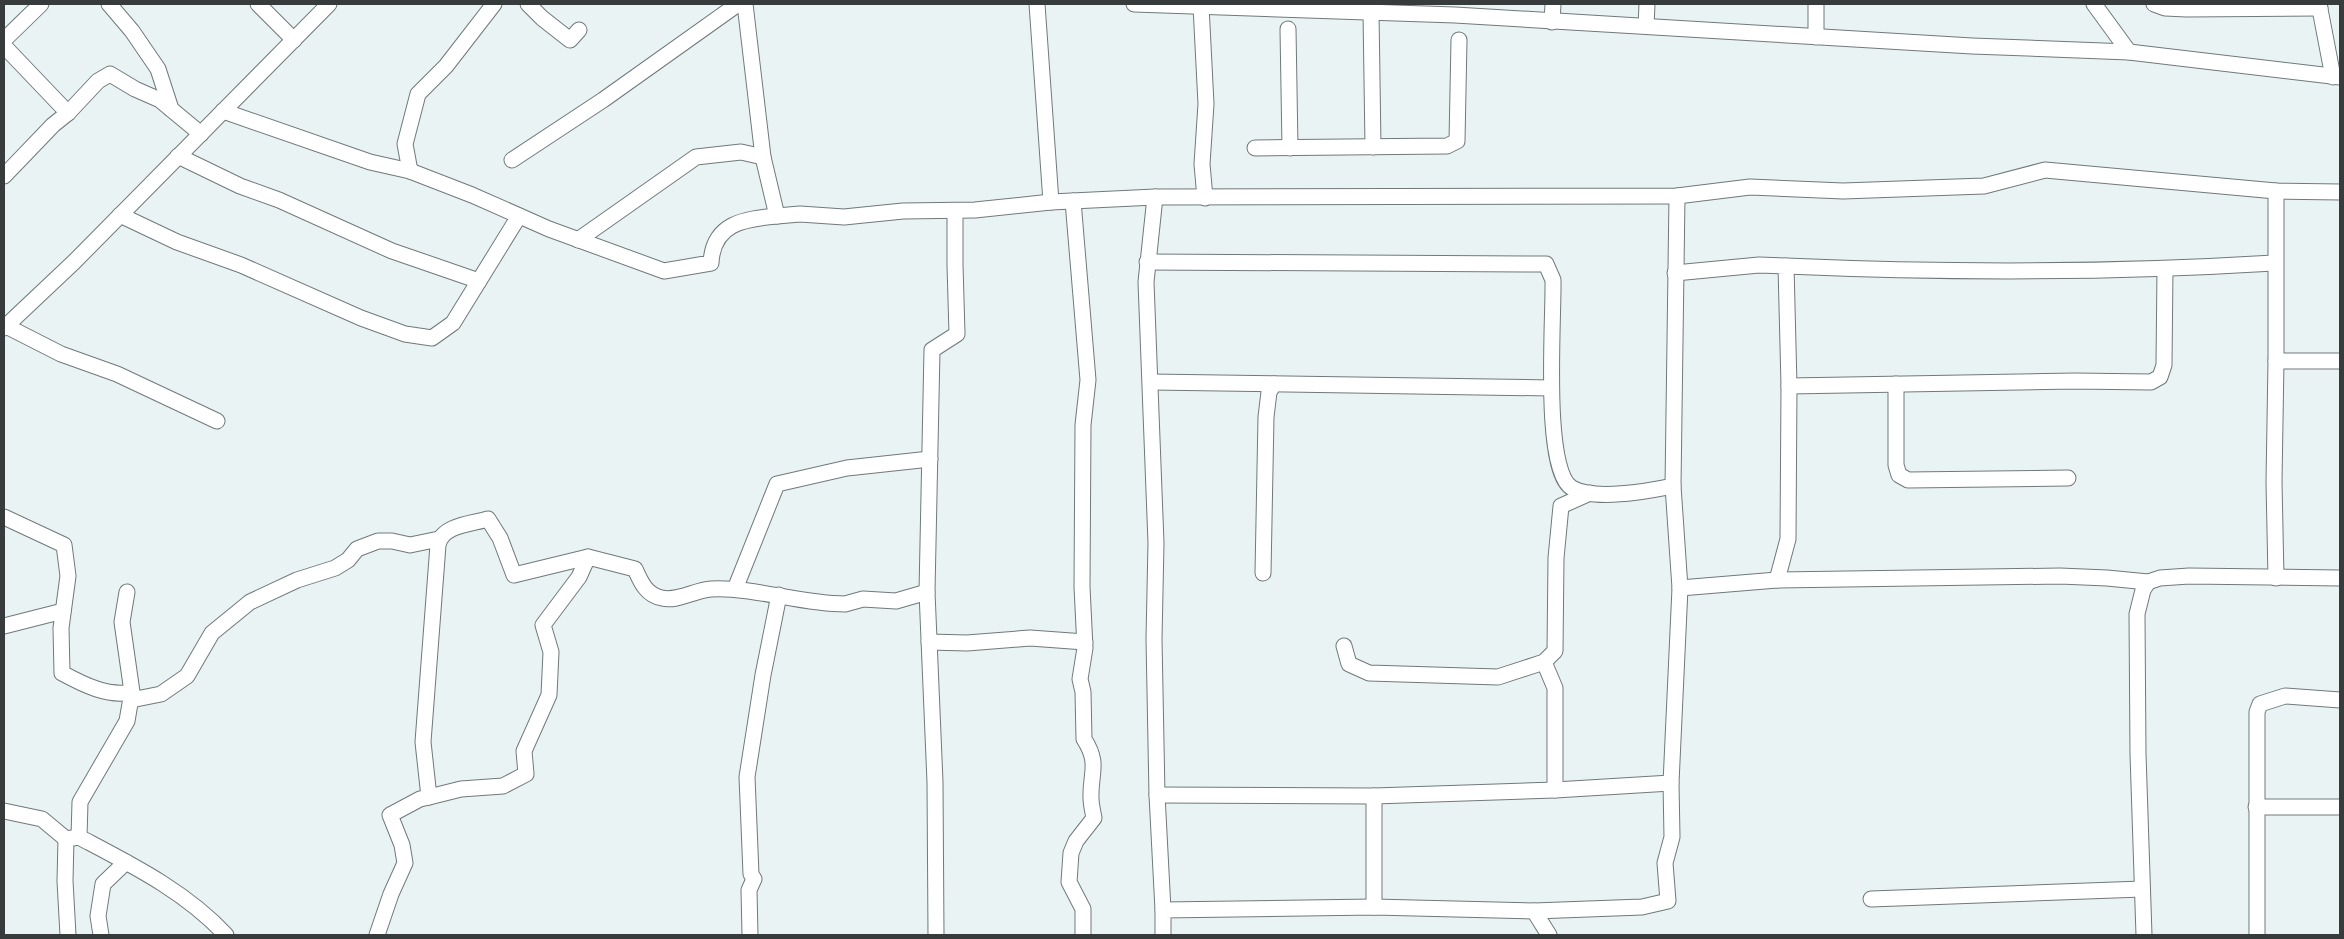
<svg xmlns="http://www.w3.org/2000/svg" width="2344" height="939" viewBox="0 0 2344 939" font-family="Commissioner,sans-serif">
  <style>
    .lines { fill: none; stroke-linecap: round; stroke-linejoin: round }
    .minor-casing { stroke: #70797a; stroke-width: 17 }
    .minor { stroke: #fff; stroke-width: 15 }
  </style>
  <rect width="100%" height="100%" fill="#e9f3f4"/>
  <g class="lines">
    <g class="minor-casing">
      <g id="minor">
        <path d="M109,4l23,27 26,38 13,40"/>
        <path d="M258,4l36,36"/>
        <path d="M528,4l14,14 28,22 9,-10"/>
        <path d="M745,4l18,153 14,59 23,-2 44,3 59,-6 72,-1 76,-8 104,-5 522,-1 73,-9 93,4 141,-5 61,-16 231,21 64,1"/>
        <path d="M1037,4l14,198"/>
        <path d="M1134,4l321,11 517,31 157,6 211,25"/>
        <path d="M1816,4v33"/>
        <path d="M2094,4l35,48"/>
        <path d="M2154,4l11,4 22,1 133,-1"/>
        <path d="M2319,4l14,73"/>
        <path d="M1201,6l5,98 -4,60 3,34"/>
        <path d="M1371,12l2,135"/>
        <path d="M1552,22l1,-18"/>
        <path d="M1646,26l1,-22"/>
        <path d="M1288,29l2,119"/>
        <path d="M4,40l37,-36"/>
        <path d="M4,46l64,67"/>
        <path d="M223,111l147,51 40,9 62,24 77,34 115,42 47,-8c2,-40 33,-44 66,-47"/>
        <path d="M1255,148l192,-2 10,-5 2,-101"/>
        <path d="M178,156l62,30 39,14 113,51 87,30"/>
        <path d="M512,160l91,-60 135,-96"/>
        <path d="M410,171l-5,-27 13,-50 28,-28 48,-62"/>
        <path d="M4,176l49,-51 15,-12 30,-32 12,-7 25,15 25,11 41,34"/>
        <path d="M2276,191v170l-2,121 2,96"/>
        <path d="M1155,197l-9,85 10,261 -2,96 3,156 6,115"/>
        <path d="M1073,201l15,179 -5,45 -1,162 3,61 -5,31 3,13 1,47c16,25 6,34 7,59 0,7 2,14 3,20l-18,23 -5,12 -2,29 14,27v26"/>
        <path d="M120,215l57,27 64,23 120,53 44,16 27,4 21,-15 66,-107"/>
        <path d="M578,240l118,-83 45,-5 22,5"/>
        <path d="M1147,262l399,2 7,16c1,37 -11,191 19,208 22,13 77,3 101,-2"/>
        <path d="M1786,266c162,7 326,7 488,-3"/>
        <path d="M1675,273l84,-8 27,1 3,120 -1,153 -11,41"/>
        <path d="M6,326l55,28 56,20 100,47"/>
        <path d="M4,328l70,-66 255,-258"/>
        <path d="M2276,361h64"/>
        <path d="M1151,382l400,6"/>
        <path d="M1896,384v81l3,10 9,5 160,-2"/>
        <path d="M1789,386l285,-5 77,1 9,-5 4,-12 1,-96"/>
        <path d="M4,517l60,28 4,31 -7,52 1,45c22,12 46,24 70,19"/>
        <path d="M1263,573l3,-156 3,-25 5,-8"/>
        <path d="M1680,588l97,-8 283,-4 47,2 41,4 12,-4 29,-2 151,2"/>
        <path d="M735,589l42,-105 70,-16 83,-9"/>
        <path d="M4,626l59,-15"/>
        <path d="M929,642l38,1 63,-5 55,4"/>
        <path d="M1344,646l5,18 20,9 129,4 46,-15 11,-11 1,-93 5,-52 29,-13"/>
        <path d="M1544,662l11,26v102"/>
        <path d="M131,700l30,-6 26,-18 25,-43 38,-31 47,-22 38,-12 13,-8 9,-11 21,-8h14l18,4 29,-6"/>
        <path d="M1157,795l217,1 181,-6 116,-7"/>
        <path d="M429,797l32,-8 42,-3 23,-12 -2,-23 25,-56 2,-43 -8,-27 36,-48 9,-20"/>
        <path d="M2256,807h84"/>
        <path d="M4,811l38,8 24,20"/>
        <path d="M79,837l1,-35 47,-81 5,-29 -10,-70 5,-30"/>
        <path d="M1871,899l271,-10"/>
        <path d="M1374,907v-111"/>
        <path d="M1534,911l15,24"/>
        <path d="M68,935l-3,-54 1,-42 13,-2c53,28 106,54 147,98"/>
        <path d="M101,935l-3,-19 5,-32 23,-22"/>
        <path d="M377,935l14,-41 14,-31 -3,-18 -12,-30 30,-16 9,-2 -6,-55 15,-197c4,-20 33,-21 50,-26l12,19 14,37 74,-18 47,12c6,13 11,26 27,29 15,4 33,-8 49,-9 45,-2 89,15 134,15l18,-5 33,2 31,-9"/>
        <path d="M750,935l-1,-45 5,-11 -3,-5 -4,-97 16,-102 16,-80"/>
        <path d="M936,935l-1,-153 -8,-190 5,-242 25,-16 -2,-69v-54"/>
        <path d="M1163,935v-25l211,-3 160,4 108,-4 26,-6 -3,-38 7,-26 -1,-54 9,-195 -7,-102 4,-290"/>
        <path d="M2144,935l-6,-181 -1,-140 6,-24 5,-8"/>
        <path d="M2257,935v-223l3,-8 25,-8 55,4"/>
      </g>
    </g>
    <use href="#minor" class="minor"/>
  </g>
  <rect width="2344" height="939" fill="none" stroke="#373b3c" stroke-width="10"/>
</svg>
